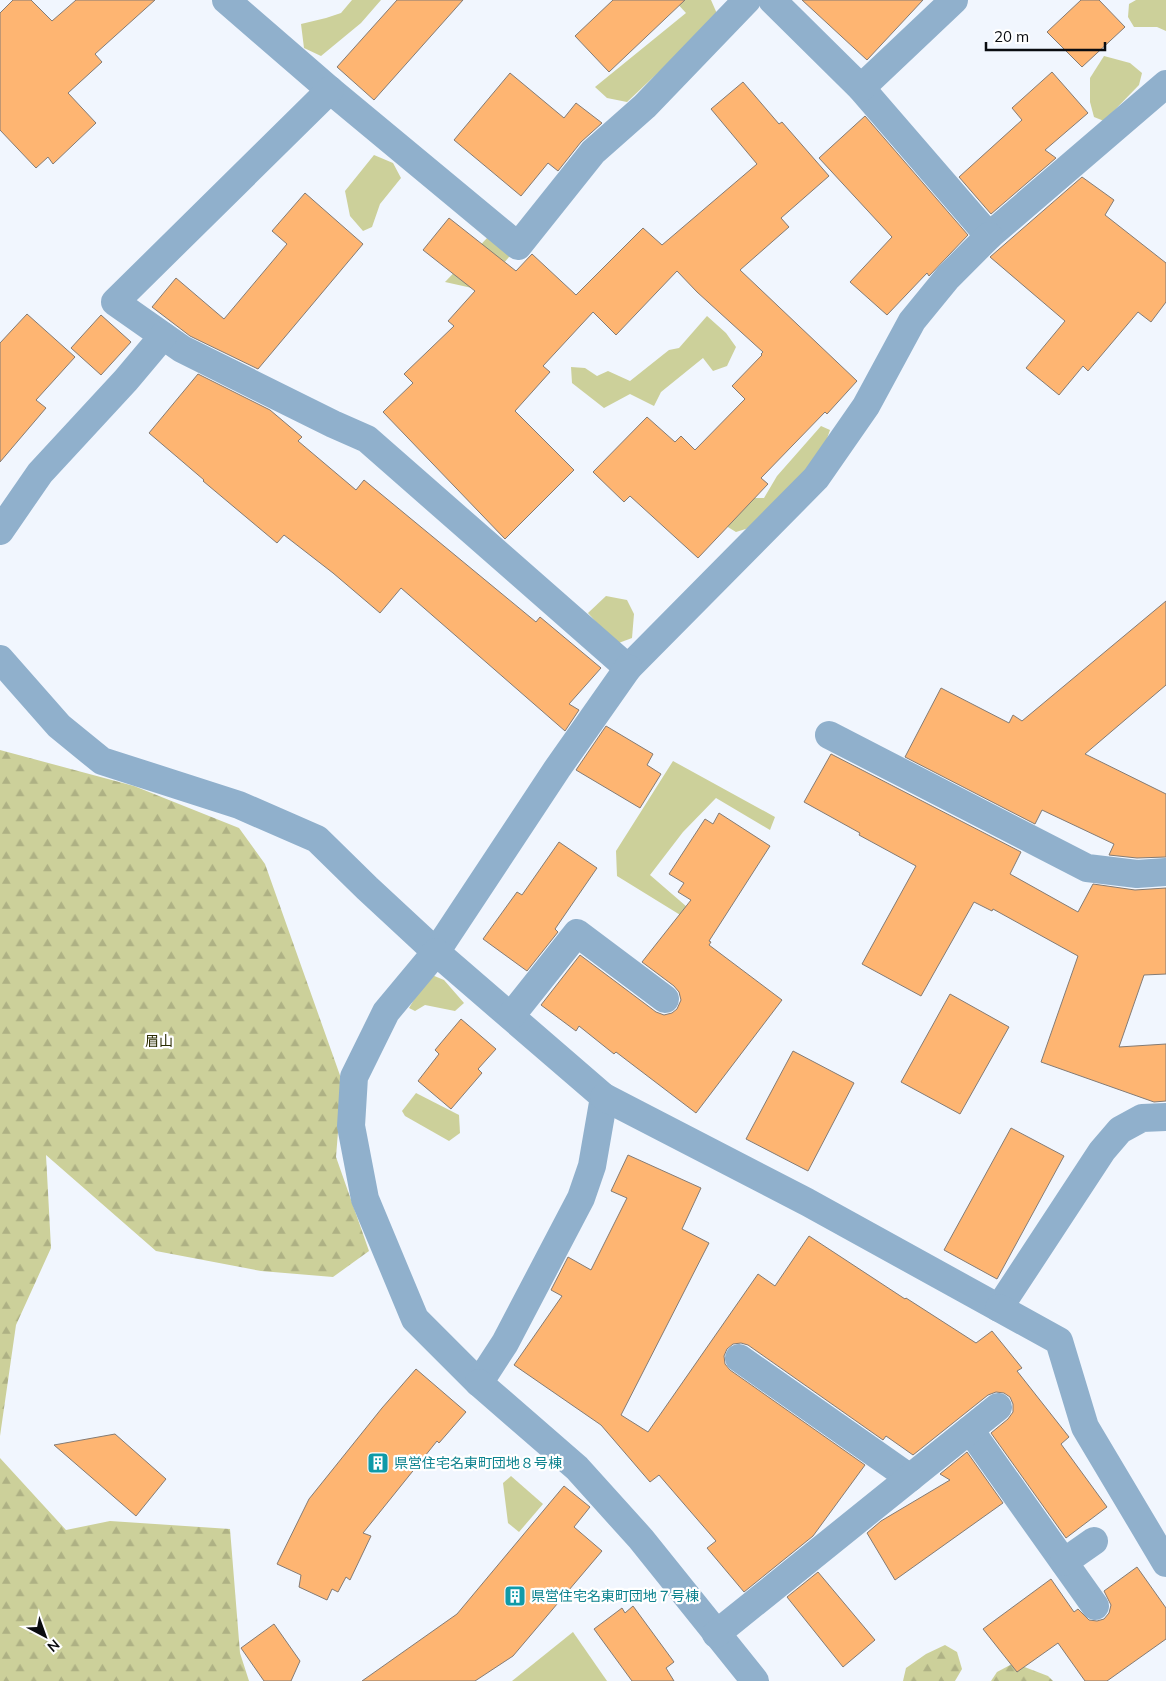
<svg xmlns="http://www.w3.org/2000/svg" width="1166" height="1681" viewBox="0 0 1166 1681" font-family="Mulish,'Noto Sans JP',sans-serif">
  <style>
    .green { fill: #ccd09a }
    .forest { fill: url(#forest-firs) }
    .building { fill: #feb572; stroke: #847b74 }
    .lines { fill: none; stroke-linecap: round; stroke-linejoin: round }
    .street { stroke: #90b0cc; stroke-width: 28 }
    .labels { text-anchor: middle; stroke-width: 4.5; stroke-linejoin: round; paint-order: stroke }
    .park-label { font-size: 14px; fill: #2b2c02; stroke: #fff }
    .culture-label { font-size: 14px; fill: #0d838f; stroke: #fff; text-anchor: start }
  </style>
  <defs>
    <pattern id="forest-firs" width="22" height="20" patternUnits="userSpaceOnUse" patternTransform="scale(1.25)"><rect width="22" height="20" fill="#ccd09a"/><path d="M5 1l3.5 6h-7zM16 11l3.5 6h-7z" fill="#aeb184"/></pattern>
  </defs>
  <rect width="100%" height="100%" fill="#f1f6fe"/>
  <g class="green">
    <path d="M352,0h29l-20,23 -40,33 -17,-8 -3,-24 25,-6 15,-5z"/>
    <path d="M674,0h37l7,16 -91,86 -20,-4 -12,-11 91,-74z"/>
    <path d="M1136,0h30v31l-9,-4h-23l-6,-10 1,-13z"/>
    <path d="M1104,56l26,7 12,10 -3,12 -35,36 -10,-4 -4,-15v-24z"/>
    <path d="M374,155l19,8 8,15 -21,26 -8,23 -9,4 -13,-15 -5,-25z"/>
    <path d="M489,236l24,16 -19,23 -22,13 -27,-6z"/>
    <path d="M707,316l19,17 10,14 -9,19 -14,5 -10,-13 -42,34 -7,14 -24,-12 -26,14 -32,-25 -1,-16 14,1 12,8 11,-5 22,10 39,-31 10,-2z"/>
    <path d="M821,426l9,4 -8,23 -70,74 -16,5 -18,-11 23,-23h23l13,-22z"/>
    <path d="M606,596l21,4 7,14 -2,24 -16,6 -28,-31z"/>
    <path d="M673,761l102,56 -5,13 -54,-32 -33,34 -33,43 44,38 -4,8 -73,-45 -1,-25z"/>
    <path d="M432,975l12,5 20,23 -9,8 -30,-6 -10,6 -6,-3 12,-20z"/>
    <path d="M416,1093l43,22 1,18 -11,8 -44,-25 -3,-5z"/>
    <path d="M511,1476l32,28 -24,28 -11,-9 -5,-40z"/>
    <path d="M573,1632l34,49h-95z"/>
  </g>
  <g class="forest">
    <path d="M0,750l134,36 105,42 26,36 77,217 -6,76 33,94 -36,26 -72,-6 -105,-20 -110,-96 5,93 -35,77 -16,111z"/>
    <path d="M0,1458l66,72 44,-9 120,8 10,124 9,28h-249z"/>
    <path d="M945,1645l12,7 5,17 -7,12h-52l3,-13 20,-14z"/>
    <path d="M1014,1663l34,13 5,5h-62l6,-9z"/>
  </g>
  <g class="building">
    <path d="M13,0h18l21,21 24,-21h79l-60,54 7,8 -34,31 28,30 -43,41 -5,-7 -12,11 -36,-38v-117z"/>
    <path d="M397,0h66l-89,100 -37,-33z"/>
    <path d="M613,0h72l-76,72 -34,-36z"/>
    <path d="M802,0h121l-56,60z"/>
    <path d="M1081,0h18l26,27 -43,40 -35,-35z"/>
    <path d="M1052,72l36,41 -43,37 11,8 -65,56 -32,-37 63,-57 -10,-12z"/>
    <path d="M510,73l54,45 12,-15 26,20 -21,19 -23,29 -10,-8 -27,33 -67,-56z"/>
    <path d="M743,82l36,42 3,-2 47,54 -48,42 8,9 -49,43 117,111 -30,33 -2,-2 -64,66 7,6 -70,74 -68,-62 -6,6 -31,-30 54,-55 28,25 6,-6 14,14 50,-51 -13,-13 30,-31 -1,-1 2,-2 -66,-60 -20,-21 -61,64 -23,-23 -50,54 7,6 -35,39 59,59 -69,69 -122,-127 30,-29 -9,-9 50,-48 -6,-5 27,-30 -52,-41 26,-32 67,53 16,-17 44,41 67,-67 19,17 95,-81 -46,-55z"/>
    <path d="M865,116l103,119 -39,41 -2,-3 -40,42 -37,-33 42,-45 -73,-79z"/>
    <path d="M1082,177l32,23 -9,15 61,48v39l-15,20 -13,-10 -50,59 -5,-5 -24,29 -33,-27 39,-47 -75,-64z"/>
    <path d="M305,193l58,51 -105,125 -68,-33 -38,-29 24,-29 48,41 63,-75 -15,-13z"/>
    <path d="M27,314l48,43 -39,43 10,8 -46,54v-119z"/>
    <path d="M101,315l30,27 -30,33 -30,-27z"/>
    <path d="M198,374l72,36 32,27 -4,4 58,49 8,-10 172,142 4,-5 61,51 -32,36 10,6 -14,21 -164,-143 -21,25 -47,-40 -49,-38 -7,8 -74,-62 1,-1 -55,-47z"/>
    <path d="M1166,601v84l-81,69 81,40v63l-29,1 -28,-3 5,-11 -72,-34 -7,14 -130,-67 36,-69 68,35 4,-8 9,6z"/>
    <path d="M606,726l47,28 -6,11 14,9 -21,34 -64,-38z"/>
    <path d="M831,754l190,98 -11,22 68,38 15,-28 42,6 31,-2v86l-22,1 -25,72 47,-3v57l-12,1 -113,-40 37,-106 -85,-47 -1,2 -18,-9 -53,94 -59,-32 54,-98 -57,-31 1,-2 -56,-31z"/>
    <path d="M719,813l51,33 -61,95 2,1 -2,3 73,55 -86,113 -80,-61 -2,2 -35,-28 -3,5 -35,-26 39,-50 76,57 8,3 8,-2 5,-4 4,-9 -2,-8 -5,-6 -32,-24 49,-62 -13,-8 6,-9 -15,-9 36,-55 8,5z"/>
    <path d="M559,842l38,26 -42,61 3,3 -31,39 -44,-32 34,-47 5,3z"/>
    <path d="M950,994l59,33 -49,87 -59,-32z"/>
    <path d="M461,1019l35,30 -18,20 4,4 -31,36 -33,-28 21,-27 -4,-4z"/>
    <path d="M793,1051l61,32 -46,88 -62,-32z"/>
    <path d="M1011,1128l53,28 -67,123 -53,-29z"/>
    <path d="M628,1155l73,33 -19,41 27,14 -88,172 27,17 110,-158 17,12 34,-50 96,63 1,-1 70,45 16,-12 30,37 -5,3 52,66 -8,7 46,63 -41,31 -75,-105 17,-14 5,-7v-8l-3,-7 -6,-4 -8,-1 -8,3 -75,60 -27,-19 -3,4 -135,-95 -7,-2 -8,1 -6,5 -3,7 1,8 5,6 135,95 -52,71 -69,56 -37,-44 9,-7 -57,-66 -9,7 -49,-57 -87,-60 48,-69 -11,-6 17,-33 23,13 36,-72 -16,-7z"/>
    <path d="M416,1369l50,43 -27,31 -2,-2 -74,92 8,3 -21,44 -4,-3 -8,15 -6,-3 -5,11 -28,-13 2,-12 -24,-11 32,-65 73,-91z"/>
    <path d="M115,1434l51,45 -30,37 -82,-71z"/>
    <path d="M967,1452l36,51 -108,77 -28,-47 14,-12 69,-41 -10,-6z"/>
    <path d="M564,1486l26,21 -16,20 28,24 -89,105 -38,25h-113l95,-67z"/>
    <path d="M1137,1567l29,41v31l-59,42h-22l-27,-38 -41,29 -34,-43 68,-50 23,33 4,-3 11,11 8,1 7,-2 5,-6 2,-8 -7,-14z"/>
    <path d="M818,1572l57,68 -32,27 -56,-70z"/>
    <path d="M633,1606l41,56 -8,6 8,13h-42l-38,-52 28,-21 3,5z"/>
    <path d="M274,1624l26,37 -9,20h-27l-23,-33z"/>
  </g>
  <g class="lines">
    <g class="street">
      <path d="M226,0l104,90 188,156 75,-94 52,-46 102,-106"/>
      <path d="M772,0l89,88 128,148 177,-152"/>
      <path d="M861,88l93,-88"/>
      <path d="M330,90l-215,212 67,47 151,75 34,15 261,229 188,-190 50,-72 46,-85 36,-44 41,-41"/>
      <path d="M0,531l40,-58 86,-93 37,-44"/>
      <path d="M0,659l59,67 43,35 137,44 78,34 50,49 69,64 121,-183 71,-101"/>
      <path d="M829,735l258,133 50,6 29,-2"/>
      <path d="M436,952l168,145 -12,69 -11,32 -76,145 -26,40 -64,-64 -50,-120 -14,-73 3,-49 32,-65z"/>
      <path d="M511,1016l66,-83 88,66"/>
      <path d="M604,1097l203,105 192,106 103,-157 18,-21 22,-12 24,-1"/>
      <path d="M999,1308l60,33 26,86 81,136"/>
      <path d="M739,1358l171,120"/>
      <path d="M479,1383l98,85 64,71 114,142"/>
      <path d="M970,1430l125,176"/>
      <path d="M1064,1562l30,-21"/>
      <path d="M716,1634l282,-227"/>
    </g>
  </g>
  <defs>
    <g id="building-square" transform="scale(1.125)"><rect x="-9" y="-9" width="18" height="18" rx="4" fill="#0f9aa8" stroke="#fff"/><path d="M-4-6H4V6H1V3H-1V6H-4ZM-2.5-4.3h1.7v1.8h-1.7ZM.8-4.3h1.7v1.8H.8ZM-2.5-1h1.7V.8h-1.7ZM.8-1h1.7V.8H.8Z" fill="#fff"/></g>
  </defs>
  <g fill-rule="evenodd">
    <use href="#building-square" x="378" y="1463"/>
    <use href="#building-square" x="515" y="1596"/>
  </g>
  <g class="labels">
    <g class="park-label">
      <text x="159" y="1046">眉山</text>
    </g>
    <g class="culture-label">
      <text x="394" y="1468">県営住宅名東町団地８号棟</text>
      <text x="531" y="1601">県営住宅名東町団地７号棟</text>
    </g>
  </g>
  <g transform="translate(45 1636) rotate(139)" stroke="#ffffff" stroke-width="4" paint-order="stroke">
  <path d="M0-4L9 19L0 12L-9 19Z" fill="#0a0c10"/>
  <text y="-8" font-size="14" font-weight="bold" text-anchor="middle" fill="#0a0c10">N</text>
  </g>
  <path d="M986 42v8h119v-8" fill="none" stroke="#0a0c10" stroke-width="2.5"/>
  <text x="994" y="42" font-size="15" fill="#0a0c10" stroke="#ffffff" stroke-width="4" paint-order="stroke">20 m</text>
</svg>
